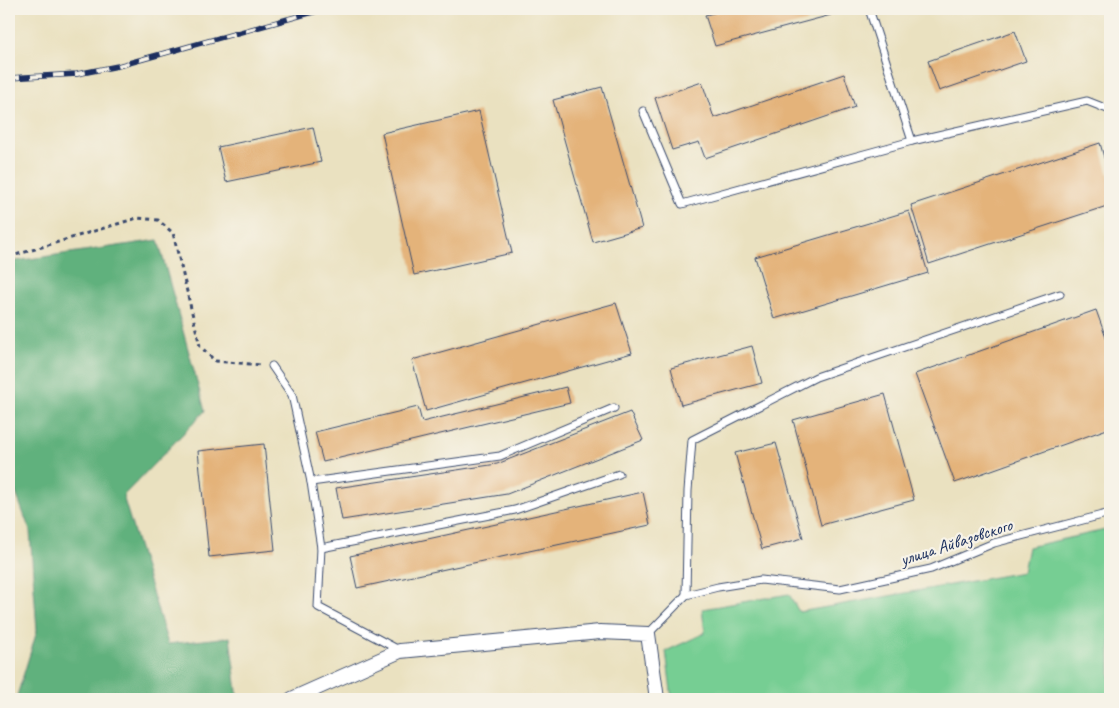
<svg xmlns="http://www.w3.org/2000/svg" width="1119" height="708" viewBox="0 0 1119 708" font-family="Caveat,sans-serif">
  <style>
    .green { fill: #76ce93; stroke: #487e78 }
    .forest { fill: #60b17d; stroke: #3e706e }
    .building { fill: #e4b37a }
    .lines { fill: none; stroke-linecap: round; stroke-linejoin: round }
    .lane-casing { stroke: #3a4a6d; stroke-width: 9 }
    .street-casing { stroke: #3a4a6d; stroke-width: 16 }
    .path { stroke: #3a4a6d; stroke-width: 3; stroke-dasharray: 4 4; stroke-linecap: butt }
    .lane { stroke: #fff; stroke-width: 7 }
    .street { stroke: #fff; stroke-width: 14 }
    .rail-casing { stroke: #1b2f5e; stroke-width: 5.5 }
    .rail { stroke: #f7f3e8; stroke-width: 4; stroke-dasharray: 11; stroke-linecap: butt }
    .labels { text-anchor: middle; stroke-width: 4.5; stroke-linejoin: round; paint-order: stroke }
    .street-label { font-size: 18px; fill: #1b2f5e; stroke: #f7f3e8 }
  </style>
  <rect width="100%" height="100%" fill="#f7f3e8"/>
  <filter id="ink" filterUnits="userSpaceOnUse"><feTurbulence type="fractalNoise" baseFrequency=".02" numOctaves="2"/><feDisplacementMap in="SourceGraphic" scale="10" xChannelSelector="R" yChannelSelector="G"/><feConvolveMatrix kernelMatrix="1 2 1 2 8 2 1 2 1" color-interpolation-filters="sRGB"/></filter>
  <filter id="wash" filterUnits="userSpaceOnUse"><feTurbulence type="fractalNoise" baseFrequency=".0096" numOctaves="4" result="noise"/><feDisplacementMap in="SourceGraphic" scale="20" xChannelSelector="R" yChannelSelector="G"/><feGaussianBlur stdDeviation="1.12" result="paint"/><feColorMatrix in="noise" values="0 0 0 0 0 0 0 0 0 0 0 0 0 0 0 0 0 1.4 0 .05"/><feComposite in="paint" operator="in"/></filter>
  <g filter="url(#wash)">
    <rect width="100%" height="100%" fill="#eae1c0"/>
    <path class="green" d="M1110,529v170h-438l-6,-48 39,-18 -3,-24 87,-15 10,18 224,-40 5,-25z"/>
    <path class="forest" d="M158,240l47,171 -82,85 45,148 62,-7 8,62h-222l21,-68 -7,-100 -21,-57v-212z"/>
    <g id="blocks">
      <g class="building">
        <path d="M730,9h99l2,6 -116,31 -10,-31z"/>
        <path d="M1015,31l11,30 -87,30 -11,-30z"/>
        <path d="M844,74l11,33 -150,51 -6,-16 -27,8 -17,-52 47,-16 12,36z"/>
        <path d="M602,87l40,141 -49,14 -40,-142z"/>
        <path d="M479,111l33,142 -98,22 -32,-142z"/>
        <path d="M313,127l8,35 -95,20 -8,-35z"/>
        <path d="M1100,143l10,36v26l-181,59 -18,-59z"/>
        <path d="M909,211l19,62 -154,46 -19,-62z"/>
        <path d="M616,303l16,50 -206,58 -14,-51z"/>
        <path d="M1096,310l14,39v79l-155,55 -40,-109z"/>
        <path d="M752,346l10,37 -81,22 -10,-37z"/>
        <path d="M566,387l4,16 -247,59 -8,-30 103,-25 4,15z"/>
        <path d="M885,394l29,106 -93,25 -28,-105z"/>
        <path d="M630,412l13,28 -136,54 -165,26 -6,-32 161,-24z"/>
        <path d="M776,443l27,95 -41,11 -27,-96z"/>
        <path d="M264,444l11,106 -66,7 -11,-106z"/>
        <path d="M643,492l7,33 -293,63 -7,-32z"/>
      </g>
    </g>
  </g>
  <g filter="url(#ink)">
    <use href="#blocks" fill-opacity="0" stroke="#3a4a6d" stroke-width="1"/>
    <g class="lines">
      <g class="lane-casing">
        <g id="lane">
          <path d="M869,9l43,132"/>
          <path d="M643,111l39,93 230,-63 175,-40 23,9"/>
          <path d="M272,366l20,29 19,87 10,66 -3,59 81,43"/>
          <path d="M311,482l189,-26 114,-48"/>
          <path d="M321,548l194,-38 104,-36"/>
          <path d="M686,595l2,-104 4,-51 124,-63 244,-83"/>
          <path d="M648,634l38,-39 32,-8 43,-7 79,9 91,-20 63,-26 116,-30"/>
        </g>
      </g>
      <g class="street-casing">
        <path id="street" d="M292,699l108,-48 200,-19 48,2 9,65"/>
      </g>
      <path class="path" d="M9,257l128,-39 21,2 15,13 27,113 15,15 47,4"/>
      <use href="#lane" class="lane"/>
      <use href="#street" class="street"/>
      <g class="rail-casing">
        <path id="rail" d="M9,78l68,-4 41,-8 206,-57"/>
      </g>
      <use href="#rail" class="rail"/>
    </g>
  </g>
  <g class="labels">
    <g class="street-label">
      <text transform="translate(956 542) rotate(-18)" y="6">улица Айвазовского</text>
    </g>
  </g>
  <rect width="1119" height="708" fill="none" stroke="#f7f3e8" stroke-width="30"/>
</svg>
